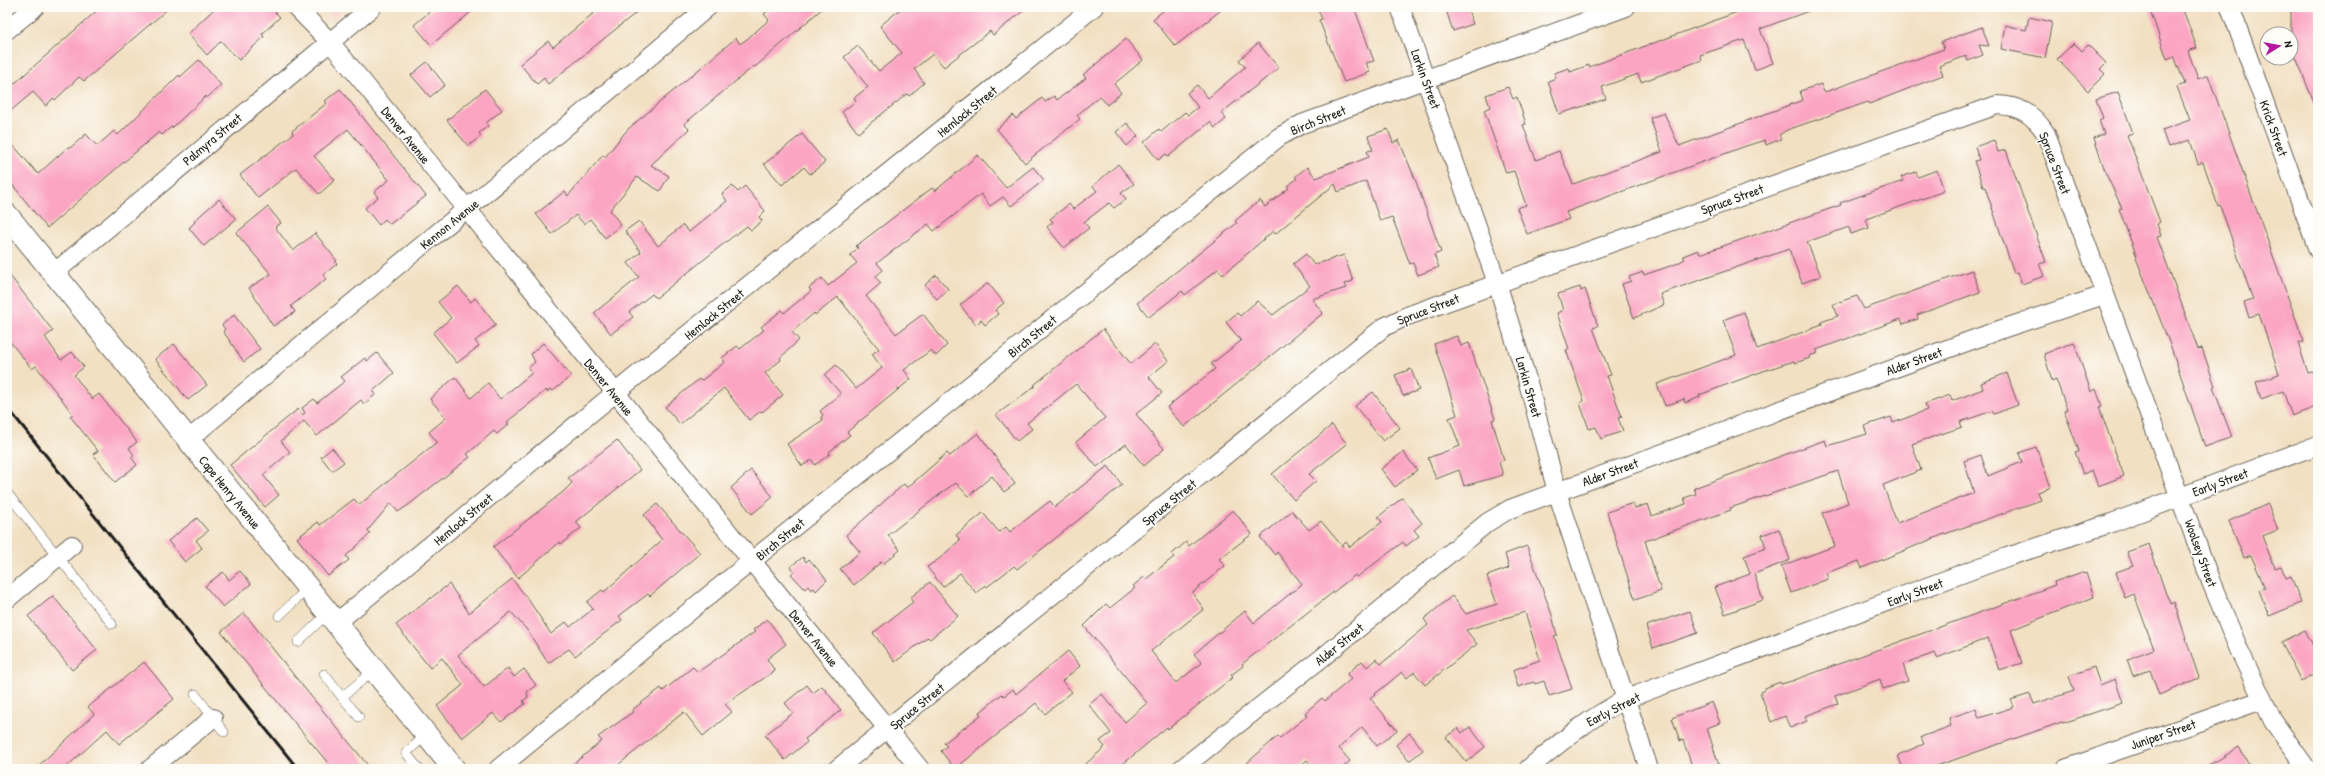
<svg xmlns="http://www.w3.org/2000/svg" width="2325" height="776" viewBox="0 0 2325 776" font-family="'Patrick Hand',sans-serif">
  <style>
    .built { fill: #f7d1c9 }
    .building { fill: #fba5c3 }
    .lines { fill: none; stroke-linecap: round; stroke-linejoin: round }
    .service-casing { stroke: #676156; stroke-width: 10 }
    .minor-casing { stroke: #676156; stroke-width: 20 }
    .tertiary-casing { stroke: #676156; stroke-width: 24 }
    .service { stroke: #fff; stroke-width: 9 }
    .minor { stroke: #fff; stroke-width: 18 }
    .tertiary { stroke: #fff; stroke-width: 22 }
    .rail { stroke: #1c1c1c; stroke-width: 3 }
    .labels { text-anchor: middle; stroke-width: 3.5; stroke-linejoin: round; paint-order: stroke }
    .street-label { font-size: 13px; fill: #1c1c1c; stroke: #fdfcf7 }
  </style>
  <rect width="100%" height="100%" fill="#fdfcf7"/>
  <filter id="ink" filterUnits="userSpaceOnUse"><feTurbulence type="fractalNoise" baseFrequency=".025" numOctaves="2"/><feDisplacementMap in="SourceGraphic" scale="8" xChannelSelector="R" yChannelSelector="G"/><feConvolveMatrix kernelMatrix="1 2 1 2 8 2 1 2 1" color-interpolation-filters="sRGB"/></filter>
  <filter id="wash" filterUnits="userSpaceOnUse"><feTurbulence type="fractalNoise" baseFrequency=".012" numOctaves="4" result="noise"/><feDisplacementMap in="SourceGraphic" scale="16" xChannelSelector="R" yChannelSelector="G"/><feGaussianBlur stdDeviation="0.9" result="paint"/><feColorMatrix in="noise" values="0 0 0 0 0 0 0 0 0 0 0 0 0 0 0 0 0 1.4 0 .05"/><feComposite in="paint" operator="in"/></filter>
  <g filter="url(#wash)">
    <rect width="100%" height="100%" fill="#f2e0c3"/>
    <path class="built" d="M323,7h23l-13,11z"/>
    <g id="blocks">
      <g class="building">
        <path d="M101,7h69l-86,74 -5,-4 -24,23 -2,-2 -7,8 -13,-14 -26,22v-24z"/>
        <path d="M216,7h54l10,10 -18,17 2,3 -25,23 -18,-19 -14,14 -19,-21z"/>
        <path d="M435,7h42l-46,38 -17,-20z"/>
        <path d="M601,7h42l-95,77 -4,-6 -7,6 -17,-20 28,-23 5,6z"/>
        <path d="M773,7h51l-69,60 -1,-1 -70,58 5,5 -38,36 18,11 -9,15 -23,-14 -27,33 11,15 -16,13 -15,-19 -6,5 -8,-9 -24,19 -16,-20 29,-23 3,5 35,-41 2,2 23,-28 108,-91 4,6 7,-5 22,-19 -5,-6z"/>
        <path d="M903,7h125l-35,28 -3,-4 -46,36 -11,-13 -19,15 10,14 -15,13 -2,-2 -49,39 -16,-21 14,-11 -2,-3 14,-11 -24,-30 14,-11 21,25 23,-18 -22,-27z"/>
        <path d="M1168,7h57l-50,39 -22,-27z"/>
        <path d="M1317,7h37l20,54 -8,2 4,9 -26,10 -25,-62 3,-1z"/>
        <path d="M1445,7h22l6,17 -20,7z"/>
        <path d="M1751,7h63v2l-54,20 13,34 -18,7 -11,-30 -44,15 2,5 -61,22 -3,-8 -36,13 4,12 -47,15 -11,-33 8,-3 -2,-5 15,-5 1,4 19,-7v2z"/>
        <path d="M2149,7h33l15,41 -9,3 10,28 10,-4 96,267 -6,1 10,30 10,-3v36l-26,10 -9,-25 -22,8 -5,-17 23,-8 -20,-60 -10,3 -5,-14 9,-3 -33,-95 -2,1 -15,-44 -5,2 -8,-24 -22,7 -6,-17 28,-10 -13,-33 8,-3 -11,-28 -7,3z"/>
        <path d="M2291,7h23l4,12v94l-27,-68z"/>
        <path d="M2029,17l23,5 -7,36 -44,-9 4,-24 21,5z"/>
        <path d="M1982,27l7,19 -10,-1 4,10 -15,6 -2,-5 -27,10 4,9 -74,29 -1,-2 -81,28 -8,5 2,4 -15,6 -1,-5 -19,6 -180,66 3,7 -42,15 -10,-26 9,-3 -12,-34 -8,2 -22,-63 6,-3 -4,-12 22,-8 5,12 4,-2 9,27 -3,1 13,35 23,-9 14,33 89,-32 -12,-34 14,-5 15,33 124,-46 -3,-9 21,-7 3,8 7,-2 113,-41 -3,-7z"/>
        <path d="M1126,39l17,21 -29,24 7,9 -14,12 -7,-9 -23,19 3,4 -55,44 -28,-34 16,-14 3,4 26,-21 3,4 9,-6 3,4 29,-22 -3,-3z"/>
        <path d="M1258,43l21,25 -58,45 5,6 -11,9 -5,-6 -42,35 -2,-3 -8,6 -14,-18 15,-13 2,3 24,-20 3,3 10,-8 -11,-14 10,-8 11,13 37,-31 -6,-7z"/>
        <path d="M2074,43l8,8 6,-6 18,18 -6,6 5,5 -17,17 -31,-32z"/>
        <path d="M199,60l22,25 -14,13 -1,-2 -34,32 -1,-1 -9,8 -3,-3 -112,96 -40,-50v-40l31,36 30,-27 2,1 16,-14 11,12 17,-15 4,4 61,-60 1,2z"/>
        <path d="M427,62l18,23 -15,12 -19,-22z"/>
        <path d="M340,89l86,107 -36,28 -5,-5 -6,6 -14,-17 13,-11 -4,-5 15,-12 -41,-51 -34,27 21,24 -16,14 -23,-26 -38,30 -18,-23 53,-41 -1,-3 35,-28 -2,-2z"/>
        <path d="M485,89l17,21 -16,13 2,3 -9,7 2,3 -13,10 -21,-26z"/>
        <path d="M2118,92l15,41 -6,2 33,87 -3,2 4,12 -4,1 41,112 4,-1 13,38 -2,1 19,50 -27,10 -34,-100 -35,-89 1,-1 -18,-48 3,-1 -16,-34 -12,-36 10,-4 -5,-14 4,-2 -7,-19z"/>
        <path d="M1127,123l11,13 -11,10 -11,-14z"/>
        <path d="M1388,129l5,14 6,-3 16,39 26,73 -7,3 5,12 -21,8 -5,-12 -3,1 -18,-47 -12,4 -14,-40 -28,11 -3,-8 -60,50 -2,-3 -50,44 -5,-6 -33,26 -3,-4 -33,26 -12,-14 100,-80 -2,-2 25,-21 5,7 24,-19 -2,-2 10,-7 -2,-2 12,-10 9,11 53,-21 -2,-6 6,-1 -5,-14z"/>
        <path d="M802,134l23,28 -15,12 -6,-7 -22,18 -18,-21z"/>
        <path d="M1994,140l4,12 8,-2 40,112 -7,2 5,12 -22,8 -4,-12 -4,1 -29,-86h-2l-9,-26 5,-1 -4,-13z"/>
        <path d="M978,155l28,33 27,-21 11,13 -33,26 -8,-9 -13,9 -9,-12 -47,37 -6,-7 -51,39 6,7 -8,7 6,6 -15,13 30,38 27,-20 24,31 -11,11 -5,-6 -27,20 7,9 -64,53 3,3 -21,17 1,2 -15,11 -3,-5 -10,6 -15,-22 36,-24 -2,-3 2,-2 -3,-4 21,-17 -16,-19 11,-10 20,24 26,-21 -10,-14 7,-5 -41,-52 -23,18 -1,-2 -22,19 7,8 -19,18 1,2 -16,13 18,22 -21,17 -1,-1 -12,9 -25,-32 -44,36 -15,-17 34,-28 2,2 24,-19 -3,-4 15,-12 3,3 24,-19 -3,-3 21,-17 2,3 27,-22 -2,-3 13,-10 6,8 29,-23 -7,-8 8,-7 -2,-2 76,-58 3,3z"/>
        <path d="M1118,164l16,20 -13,9 5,6 -12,9 -5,-5 -25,19 5,6 -25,20 -17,-21 6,-5 -3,-3 19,-15 4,5 24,-18 -4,-5z"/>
        <path d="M1937,170l7,21 -78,28 3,9 -18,6 -2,-7 -42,15 14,34 -19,7 -13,-34 -129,45 4,11 -30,13 -12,-34 9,-3 -2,-4 14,-5 1,3 32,-11 9,-5 -2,-3 15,-6 2,4 141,-49 -1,-2 63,-22 -2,-4 15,-5 2,5z"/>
        <path d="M732,186l6,6 7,-6 20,25 -6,6 3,4 -11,9 -4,-4 -20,15 -71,57 -4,-4 -23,18 4,5 -22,17 -17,-21 45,-36 -11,-14 13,-11 -16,-21 14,-10 19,25 25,-21 6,7 38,-31 -5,-7z"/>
        <path d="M219,199l17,20 -32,27 -15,-18 6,-6 -1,-1z"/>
        <path d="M268,207l13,16 -6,4 18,24 22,-18 22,28 -2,1 2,2 -14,11 3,4 -35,27 4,6 -22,14 -24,-38 22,-14 -35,-41z"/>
        <path d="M1306,254l8,11 30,-10 9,26 -9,3 2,4 -34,11 11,14 -139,114 -17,-20 48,-38 -4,-5 30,-23 -15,-19 11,-9 3,3 17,-15 16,14 37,-29 -17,-22z"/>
        <path d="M1972,270l8,22 -63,23 1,4 -15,5 -2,-5 -85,31 2,3 -9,3 1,2 -15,5 -1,-2 -28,9 -67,25 1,2 -15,6 -1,-4 -19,7 -8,-22 79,-29 -13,-35 21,-8 13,37 65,-24 -1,-3 17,-6 -5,-12 24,-8 7,13z"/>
        <path d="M7,272l46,59 -8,6 16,23 11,-8 12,15 -10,8 18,24 7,-5 38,48 -8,6 5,7 -3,2 6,8 -22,17 -22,-28 5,-3 -28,-35 3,-2 -37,-48 -4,3 -25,-31z"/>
        <path d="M936,275l12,14 -11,10 -12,-14z"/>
        <path d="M988,283l16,20 -9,7 3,4 -13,11 -4,-5 -5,5 -16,-20z"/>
        <path d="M458,286l13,16 4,-4 21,27 -21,16 4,5 -22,17 -24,-30 18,-15 -13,-16z"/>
        <path d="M1580,287l1,4 4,-2 13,37 -5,2 18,47 -4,1 15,41 -4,1 5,13 -22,8 -5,-12 -7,2 -9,-26 4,-2 -18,-51 3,-1 -12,-36 6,-3 -5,-16z"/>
        <path d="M234,315l26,34 -16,13 -21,-31 2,-2 -3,-4z"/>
        <path d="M1103,329l28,35 24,-20 13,17 -19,16 13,16 -26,21 28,35 -20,17 -18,-22 -29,23 -21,-25 29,-24 -29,-34 -49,39 5,6 -15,12 -21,-26 39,-29 -1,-1z"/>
        <path d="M1457,336l4,10 8,-3 26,76 -3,1 12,40 -5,2 4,13 -39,11 -5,-16 -23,9 -8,-21 32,-12 -11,-28 8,-3 -23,-71z"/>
        <path d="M2074,342l17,50 5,-3 6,17 -3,1 25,69 -26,10 -6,-16 -9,4 -8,-22 4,-1 -15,-41 3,-1 -11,-30 -4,2 -8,-27z"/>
        <path d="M543,343l28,33 -18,15 -2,-2 -4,3 -1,-2 -39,32 2,2 -12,10 -3,-3 -27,23 3,3 -63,49 -9,6 -7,-9 -23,27 2,4 -24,22 3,4 -21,16 -31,-38 21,-16 2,3 34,-26 5,6 78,-63 -8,-10 17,-14 -16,-19 25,-22 16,21 17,-15 12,16 32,-26 -4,-5 7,-6 -4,-8z"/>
        <path d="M174,344l33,41 -19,15 -33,-41z"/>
        <path d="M377,353l17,20 -21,18 3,3 -12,10 -3,-4 -44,36 -13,-15 -23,20 9,11 -27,23 16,20 -14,12 -35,-42 68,-56 4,6 3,-2 -3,-5 12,-9 3,4 28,-22 -4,-4 24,-19 2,3z"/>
        <path d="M1411,369l8,21 -16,6 -8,-21z"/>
        <path d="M2007,373l11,32 -24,9 -2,-3 -32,11 2,5 -50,17 9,26 -38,15 14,38 77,-30 -10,-32 17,-6 7,21 34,-14 -3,-9 17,-6 15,40 -13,5 3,8 -99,35 -80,33 -3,-7 -33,12 2,6 -37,14 -10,-27 54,-20 -13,-33 26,-10 -10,-32 -108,37 1,2 -86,31 16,50 -26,9 -28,-88 26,-9 2,5 13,-4 4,12 34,-12 -2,-6 12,-4 -2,-6 131,-48 2,6 40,-12 -3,-8 27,-9 2,6 34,-13 -2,-6 25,-9 2,6 31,-12 -2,-6z"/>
        <path d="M1373,392l27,36 -17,13 -28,-35z"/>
        <path d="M1332,425l15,19 -38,30 7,7 -22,19 -22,-26z"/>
        <path d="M978,433l37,51 -11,8 -12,-16 -24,20 -12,-13 -8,5 -60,47 12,15 -17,14 -2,-2 -27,23 -14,-16 20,-17 -14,-17 58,-51 3,4 40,-35 3,3z"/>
        <path d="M617,440l23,30 -64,52 5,6 -20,16 -1,-2 -42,36 -25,-31 70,-55 9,-9 -4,-5z"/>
        <path d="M332,448l12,14 -12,9 -11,-14z"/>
        <path d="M1403,452l14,18 -22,17 -14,-18z"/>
        <path d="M1108,466l14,19 -105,84 -3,-3 -27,21 -2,-2 -9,8 -16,-20 -17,14 -16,-20 12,-8 21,-19 -4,-5 27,-22 16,19 7,-5 4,5 40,-31 5,6z"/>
        <path d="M751,470l22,27 -21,17 -21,-26z"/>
        <path d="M1402,498l20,25 -8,7 5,6 -13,10 -3,-4 -46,35 -2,-2 -113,89 1,2 -12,9 2,2 -65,52 -1,-2 -50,42h-37l25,-22 -5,-6 11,-8 -22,-28 13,-11 23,28 22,-19 -63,-77 22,-22 4,4 25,-20 -2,-2 11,-9 2,2 28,-22 -2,-3 14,-12 3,4 44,-36 19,24 -33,25 6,7 -33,27 12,16 -53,42 25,32 26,-20 -8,-9 51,-43 9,12 48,-39 -25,-32 -2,3 -15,-18 32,-26 17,19 12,-9 21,25 4,-4 4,5 32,-25 -4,-5z"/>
        <path d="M657,504l43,49 -50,43 -2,-2 -29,22 3,4 -47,36 -6,-7 -21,14 -21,-33 -16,-18 -53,43 26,32 24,-19 6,9 10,-8 12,16 -9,7 1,5 -5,4 2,3 -24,18 -8,-9 -31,25 -25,-32 26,-21 -21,-27 -12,10 -34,-43 53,-41 20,29 43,-34 16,20 23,35 15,-12 4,5 23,-18 -6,-7 15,-12 2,2 58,-52 -18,-25z"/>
        <path d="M2268,504l10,26 -16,6 13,32 6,-2 5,12 5,-2 10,27 -32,13 -10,-26 6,-2 -14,-33 -7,3 -15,-37z"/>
        <path d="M197,518l11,13 -12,9 6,8 -17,14 -17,-21z"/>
        <path d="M1779,529l11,31 -36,14 9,26 -38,14 -10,-27 35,-13 -6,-18 22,-8 -4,-13z"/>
        <path d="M2149,544l17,50 5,10 3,-2 25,76 -40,17 -9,-25 -17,6 -6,-17 27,-10 -20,-55 -9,4 -9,-26 17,-6 -6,-14z"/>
        <path d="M1527,546l25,69 5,20 -3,1 18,53 -23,7 -5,-15 -9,3 -1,-2 -16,5 -5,-17 27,-10 -15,-48 -59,18 11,14 -52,41 -11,-13 -7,6 -5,-6 -32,26 27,32 -20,16 -15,-19 -23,21 11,13 -9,8h-27l-7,-9 -10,9h-57l38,-33 2,2 27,-22 -2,-3 17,-15 3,3 26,-22 -4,-5 15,-13 5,6 9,-8 5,5 47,-39 -4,-6 28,-23 14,18 31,-10 -10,-28 22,-8 -4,-14z"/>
        <path d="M803,557l3,5 3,-3 18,21 -11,11 -2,-3 -3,2 -3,-4 -3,3 -14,-15 3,-2 -4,-5z"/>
        <path d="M240,571l11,13 -28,23 -18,-21 18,-14 6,8z"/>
        <path d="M2082,572l1,2 3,-1 8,24 -83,33 11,33 -23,7 -11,-32 -51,20 -2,-5 -32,11 5,17 -25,8 -3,-10 -45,17 3,8 -33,12 2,5 -17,7 -5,-12 -14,6 -11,-30 5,-2v-2l15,-6 1,2 11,-3 263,-96 -1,-3z"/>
        <path d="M930,582l28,34 -28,23 -2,-2 -33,25 -22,-29 40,-31 -3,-4z"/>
        <path d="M53,596l44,54 -25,20 -44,-54z"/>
        <path d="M1690,611l8,22 -45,15 -7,-22z"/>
        <path d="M244,613l57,71 70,85h-38l-53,-64 -59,-73z"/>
        <path d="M767,619l19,25 -19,15 8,12 -50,33 7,8 -29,24 -19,-24 -71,57h-46l35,-28 -4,-4 35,-25 -1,-2 29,-22 2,3 30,-24 5,5 57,-40 -2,-2z"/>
        <path d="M2305,630l13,25v17l-17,9 -20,-39z"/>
        <path d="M1068,651l12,15 -18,15 10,11 -27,22 -9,-11 -81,66 -14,-18 6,-5 -3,-3 37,-28 -2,-2 23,-19 2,2 9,-7 3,5z"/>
        <path d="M144,662l30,37 -55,45 -12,-14 -43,39h-29l59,-55 -6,-7z"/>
        <path d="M2094,667l6,18 15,-6 8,24 -60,20 -1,-1 -134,47h-25l-5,-14 26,-11 -3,-7 30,-11 -2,-8 27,-9 3,9 35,-11 -3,-7 19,-6 4,10 40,-13 -5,-15z"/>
        <path d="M807,685l6,8 9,-7 19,24 -36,29 2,3 -22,18 -20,-25 28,-22 -8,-10z"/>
        <path d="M1712,702l8,21 -13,5 13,41h-27l-10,-29 -3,1 -8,-23z"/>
        <path d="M1470,727l15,20 -19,15 -20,-25 12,-9 4,5z"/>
        <path d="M1410,733l13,17 -14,11 -13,-16z"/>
        <path d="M2239,747l12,22h-50l19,-10z"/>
      </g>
    </g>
  </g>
  <g filter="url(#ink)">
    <use href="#blocks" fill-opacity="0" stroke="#676156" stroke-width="1"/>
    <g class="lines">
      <g class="service-casing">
        <g id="service">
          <path d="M7,493l105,131"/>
          <path d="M279,616l29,-28"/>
          <path d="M298,642l30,-29"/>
          <path d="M324,674l18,23"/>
          <path d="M195,694l29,38"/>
          <path d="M359,717l-17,-20 32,-27"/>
          <path d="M419,769l-13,-16 20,-18"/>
        </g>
      </g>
      <g class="minor-casing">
        <g id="minor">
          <path d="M296,7l34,35 137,167 453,560"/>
          <path d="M1400,7l97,276 30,96 30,113 92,277"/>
          <path d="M2230,7l88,243"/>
          <path d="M7,30l28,-23"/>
          <path d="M54,273l318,-266"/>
          <path d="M188,440c172,-146 349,-286 520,-433"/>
          <path d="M7,599l65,-54"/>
          <path d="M336,623l279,-230 479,-386"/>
          <path d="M150,769l63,-51"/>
          <path d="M498,769l204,-168 577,-464 23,-13 324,-117"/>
          <path d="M837,769l547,-442 23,-11 590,-211c23,1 37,9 49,29l165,448 29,70 33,69 34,48"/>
          <path d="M1181,769l142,-112 165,-135 22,-13 492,-180 102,-34"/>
          <path d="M1528,769c34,-28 58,-49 98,-70l381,-142 102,-33 209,-79"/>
          <path d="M2065,769l197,-69"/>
        </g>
      </g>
      <g class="tertiary-casing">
        <path id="tertiary" d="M7,215l447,554"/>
      </g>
      <use href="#service" class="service"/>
      <use href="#minor" class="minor"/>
      <use href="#tertiary" class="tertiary"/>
      <path class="rail" d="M7,407l291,362"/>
    </g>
  </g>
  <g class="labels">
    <g class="street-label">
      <text transform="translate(1426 79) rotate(70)" y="5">Larkin Street</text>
      <text transform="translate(967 111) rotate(-39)" y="5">Hemlock Street</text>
      <text transform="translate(1318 120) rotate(-22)" y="5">Birch Street</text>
      <text transform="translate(2274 128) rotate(70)" y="5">Krick Street</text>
      <text transform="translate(406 135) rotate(51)" y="5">Denver Avenue</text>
      <text transform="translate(212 139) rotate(-40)" y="5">Palmyra Street</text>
      <text transform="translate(2055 163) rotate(69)" y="5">Spruce Street</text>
      <text transform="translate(1732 199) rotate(-20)" y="5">Spruce Street</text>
      <text transform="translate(449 224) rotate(-39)" y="5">Kennon Avenue</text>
      <text transform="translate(1428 309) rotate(-21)" y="5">Spruce Street</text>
      <text transform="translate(714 314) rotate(-39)" y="5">Hemlock Street</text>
      <text transform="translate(1032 336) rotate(-39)" y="5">Birch Street</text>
      <text transform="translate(1914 361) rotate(-20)" y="5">Alder Street</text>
      <text transform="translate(609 387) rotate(51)" y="5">Denver Avenue</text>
      <text transform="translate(1529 387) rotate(74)" y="5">Larkin Street</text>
      <text transform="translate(1610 472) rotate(-20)" y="5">Alder Street</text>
      <text transform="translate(2220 482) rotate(-20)" y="5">Early Street</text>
      <text transform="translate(230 492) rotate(51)" y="5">Cape Henry Avenue</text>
      <text transform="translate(1169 502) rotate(-39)" y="5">Spruce Street</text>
      <text transform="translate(463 519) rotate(-40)" y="5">Hemlock Street</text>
      <text transform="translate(780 539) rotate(-39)" y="5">Birch Street</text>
      <text transform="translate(2201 553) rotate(70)" y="5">Woolsey Street</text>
      <text transform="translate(1915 592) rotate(-20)" y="5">Early Street</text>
      <text transform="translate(814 638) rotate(51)" y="5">Denver Avenue</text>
      <text transform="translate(1339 644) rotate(-39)" y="5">Alder Street</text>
      <text transform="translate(917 706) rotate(-39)" y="5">Spruce Street</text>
      <text transform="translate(1613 709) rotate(-27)" y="5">Early Street</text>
      <text transform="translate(2163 734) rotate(-19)" y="5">Juniper Street</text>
    </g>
  </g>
  <rect width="2325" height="776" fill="none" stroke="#fdfcf7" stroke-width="24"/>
  <g transform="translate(2279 46) rotate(79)"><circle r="19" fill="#fdfcf7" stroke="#a3a29f"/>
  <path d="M0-3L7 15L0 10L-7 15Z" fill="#b5179e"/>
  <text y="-6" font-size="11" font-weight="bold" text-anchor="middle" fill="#1c1c1c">N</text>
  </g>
</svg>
